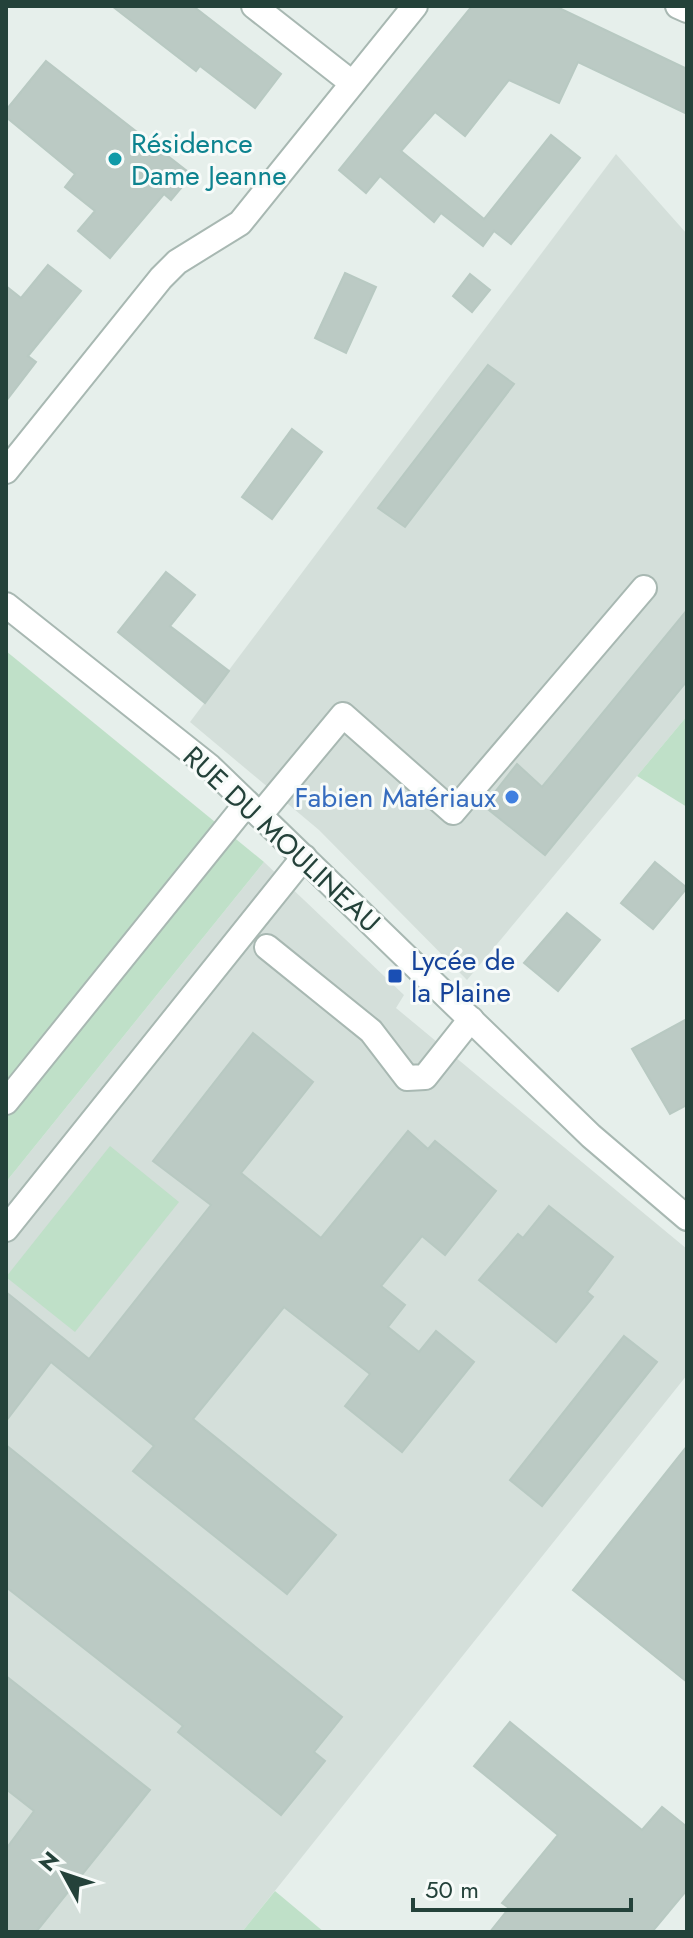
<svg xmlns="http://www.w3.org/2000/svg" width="693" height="1938" viewBox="0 0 693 1938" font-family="Jost,sans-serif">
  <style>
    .built { fill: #d4dfda }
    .green { fill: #bfe0c8 }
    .building { fill: #bbcac4; stroke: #b8c9c2; stroke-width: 2 }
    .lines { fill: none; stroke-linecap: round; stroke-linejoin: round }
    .minor-casing { stroke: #a8b8b2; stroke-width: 28 }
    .minor { stroke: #fff; stroke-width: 24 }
    .culture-dot { fill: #0f9aa8; stroke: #f7fbf9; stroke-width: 3 }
    .shop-dot { fill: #3f7fe0; stroke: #f7fbf9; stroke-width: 3 }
    .transit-dot { fill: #1a4fb4; stroke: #f7fbf9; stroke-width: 3 }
    .labels { text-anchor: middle; stroke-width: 6; stroke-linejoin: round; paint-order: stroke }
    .culture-label { font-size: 28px; fill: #0d838f; stroke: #f7fbf9; text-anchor: start }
    .shop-label { font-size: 28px; fill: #366cbe; stroke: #f7fbf9; text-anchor: end }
    .street-label { font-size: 28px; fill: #24423a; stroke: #f7fbf9 }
    .transit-label { font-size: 28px; fill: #164399; stroke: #f7fbf9; text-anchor: start }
  </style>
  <rect width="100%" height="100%" fill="#e6efeb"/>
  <g class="built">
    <path d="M616,154l71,80v482l-220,264 -148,-150 -129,-108z"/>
    <path d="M264,862l140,133 -8,13 291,241v126l-445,557h-236v-750z"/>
  </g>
  <g class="green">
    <path d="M6,651l258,211 -258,320z"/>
    <path d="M687,716v91l-50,-31z"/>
    <path d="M110,1146l69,56 -104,130 -69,-55z"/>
    <path d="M275,1891l49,41h-82z"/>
  </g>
  <g class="building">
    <path d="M112,6h81l88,68 -26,34 -55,-42 -4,5z"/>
    <path d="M472,6h83l132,63v45l-109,-52 -19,41 -50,-23 -44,56 -30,-24 -34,39 83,68 67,-84 29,23 -69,86 -17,-13 -11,15 -42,-33 -7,9 -54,-46 -14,17 -27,-23z"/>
    <path d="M46,61l146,114 -21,25 -7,-6 -54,64 -32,-27 17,-20 -30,-24 10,-13 -69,-57v-7z"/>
    <path d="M48,265l33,26 -53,65 8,6 -30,39v-115l15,12z"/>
    <path d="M345,273l31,14 -30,66 -31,-15z"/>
    <path d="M470,274l20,16 -18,22 -19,-16z"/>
    <path d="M488,365l26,19 -109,143 -27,-19z"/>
    <path d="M292,429l30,23 -50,67 -30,-22z"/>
    <path d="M166,572l29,23 -25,31 59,45 -24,32 -87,-71z"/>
    <path d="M687,610v71l-142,174 -61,-49 33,-42 25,23z"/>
    <path d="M655,862l32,26 -34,41 -32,-26z"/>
    <path d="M567,913l33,27 -42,51 -34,-28z"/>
    <path d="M687,1019v86l-17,9 -38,-65z"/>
    <path d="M253,1033l60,49 -72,91 80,65 87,-107 20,18 7,-8 61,50 -51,64 -23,-19 -41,50 24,19 -17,22 31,25 17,-21 38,31 -72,90 -57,-46 25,-32 -86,-67 -91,112 143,116 -49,59 -154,-123 21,-25 -103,-84 -45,59v-129l83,67 122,-154 -58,-44z"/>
    <path d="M549,1206l64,51 -26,35 6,5 -37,45 -77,-62 39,-46 5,4z"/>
    <path d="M624,1336l33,26 -115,144 -32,-26z"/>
    <path d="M6,1445l336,272 -28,35 11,9 -44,54 -103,-83 5,-6 -177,-139z"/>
    <path d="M687,1446v236l-114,-92z"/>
    <path d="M6,1676l144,114 -114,142h-30v-83l28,-38 -28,-22z"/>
    <path d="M510,1722l132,108 20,-23 25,20v63l-35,42h-162l19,-24 -7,-5 56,-68 -84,-69z"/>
  </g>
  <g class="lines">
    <g class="minor-casing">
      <g id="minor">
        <path d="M254,6l98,77"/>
        <path d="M678,6l9,4"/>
        <path d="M6,471l155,-193 16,-16 63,-39 175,-217"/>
        <path d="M6,605l204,162 381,369 96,82"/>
        <path d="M260,815l83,-100 110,97 191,-224"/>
        <path d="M267,947l104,84 36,47 18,-1 46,-58"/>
        <path d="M6,1102l241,-299"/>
        <path d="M6,1229l298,-372"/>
      </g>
    </g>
    <use href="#minor" class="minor"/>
  </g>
  <circle class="culture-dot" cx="115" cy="159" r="8"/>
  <circle class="shop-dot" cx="512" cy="797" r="8"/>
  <rect class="transit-dot" x="387" y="968" width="16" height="16" rx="4"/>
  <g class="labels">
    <g class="culture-label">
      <text x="131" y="153">Résidence<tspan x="131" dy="32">Dame Jeanne</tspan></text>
    </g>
    <g class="shop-label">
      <text x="496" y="807">Fabien Matériaux</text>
    </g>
    <g class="street-label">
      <text transform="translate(282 839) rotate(43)" y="10">RUE DU MOULINEAU</text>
    </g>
    <g class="transit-label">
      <text x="411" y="970">Lycée de<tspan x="411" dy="32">la Plaine</tspan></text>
    </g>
  </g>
  <rect width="693" height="1938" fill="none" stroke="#24423a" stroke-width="16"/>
  <g transform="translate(64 1874) rotate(310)" stroke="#f7fbf9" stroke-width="6" paint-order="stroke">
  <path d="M0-6L14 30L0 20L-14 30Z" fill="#24423a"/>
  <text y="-12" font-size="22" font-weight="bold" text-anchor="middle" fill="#24423a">N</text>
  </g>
  <path d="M413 1898v12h218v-12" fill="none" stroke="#24423a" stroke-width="4"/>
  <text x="425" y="1898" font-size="24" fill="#24423a" stroke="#f7fbf9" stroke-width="6" paint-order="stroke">50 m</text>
</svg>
